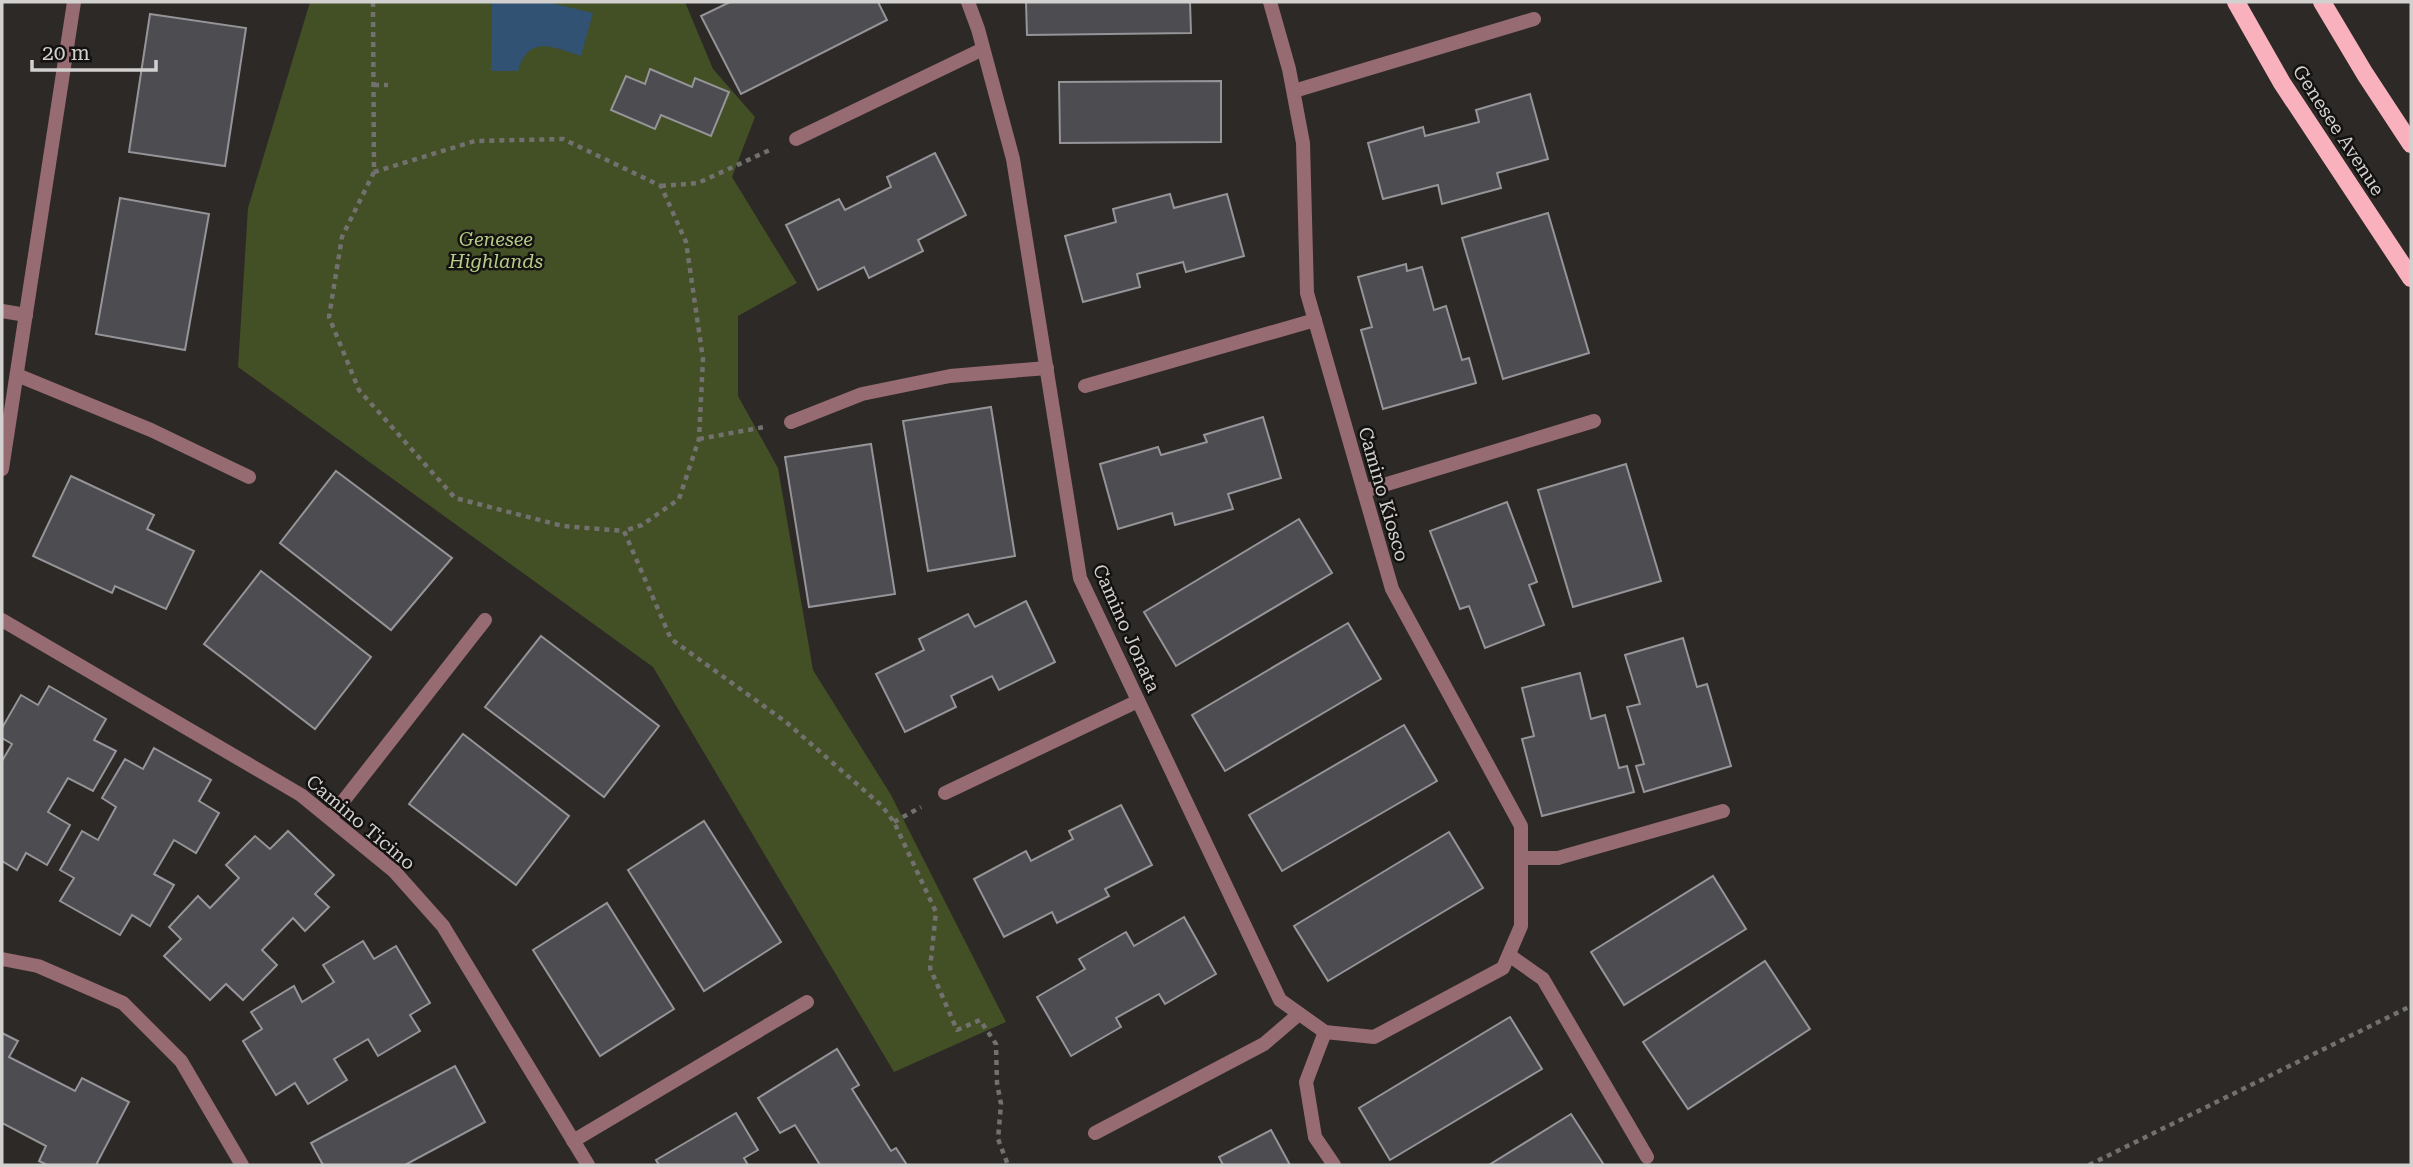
<svg xmlns="http://www.w3.org/2000/svg" width="2413" height="1167" viewBox="0 0 2413 1167" font-family="'Roboto Serif',serif">
  <style>
    .green { fill: #434f25 }
    .water { fill: #315272 }
    .building { fill: #4d4d51; stroke: #959498; stroke-width: 2 }
    .lines { fill: none; stroke-linecap: round; stroke-linejoin: round }
    .path { stroke: #73716f; stroke-width: 4.5; stroke-dasharray: 5 5; stroke-linecap: butt }
    .lane { stroke: #966b72; stroke-width: 14 }
    .street { stroke: #966b72; stroke-width: 14 }
    .primary { stroke: #f9b1bd; stroke-width: 18 }
    .labels { text-anchor: middle; stroke-width: 5; stroke-linejoin: round; paint-order: stroke }
    .street-label { font-size: 19px; fill: #d2d1cf; stroke: #131211 }
    .park-label { font-size: 19px; font-style: italic; fill: #b7cc86; stroke: #131211 }
  </style>
  <rect width="100%" height="100%" fill="#2c2926"/>
  <path class="green" d="M310,2h375l28,67 42,48 -23,60 65,106 -59,33v80l40,72 35,202 78,125 115,227 -112,50 -241,-405 -415,-300 10,-159z"/>
  <path class="water" d="M492,2h55l46,11 -12,43c-28,-9 -52,-22 -63,15h-27z"/>
  <g class="building">
    <path d="M730,2h148l9,18 -146,74 -40,-78z"/>
    <path d="M1026,2h164l1,31 -164,2z"/>
    <path d="M150,14l96,14 -21,138 -96,-14z"/>
    <path d="M650,69l42,18 3,-9 34,14 -18,44 -50,-21 -6,14 -44,-19 15,-34 19,8z"/>
    <path d="M1221,81v61l-161,1 -1,-61z"/>
    <path d="M1530,94l18,65 -51,14 4,15 -59,16 -4,-19 -55,14 -15,-56 55,-16 2,9 54,-14 -3,-12z"/>
    <path d="M935,153l31,62 -48,25 5,11 -54,27 -5,-11 -46,23 -32,-65 53,-26 6,11 46,-23 -4,-10z"/>
    <path d="M1170,194l4,14 53,-14 17,62 -58,16 -3,-10 -46,12 3,13 -57,15 -18,-66 51,-14 -3,-13z"/>
    <path d="M120,198l89,16 -24,136 -89,-16z"/>
    <path d="M1548,213l41,140 -86,26 -41,-141z"/>
    <path d="M1406,264l1,7 15,-4 12,43 12,-4 16,54 7,-2 7,25 -93,26 -22,-79 11,-3 -14,-50z"/>
    <path d="M991,407l24,149 -87,15 -25,-150z"/>
    <path d="M1263,417l18,61 -53,16 5,15 -58,16 -3,-12 -54,16 -18,-65 58,-17 3,8 46,-13 -3,-7z"/>
    <path d="M871,444l24,150 -86,13 -24,-150z"/>
    <path d="M1626,464l35,117 -88,26 -35,-117z"/>
    <path d="M336,471l116,87 -61,72 -111,-87z"/>
    <path d="M71,476l83,39 -7,14 47,22 -28,58 -51,-23 -3,7 -79,-37z"/>
    <path d="M1507,502l30,80 -8,3 15,40 -59,23 -16,-42 -9,3 -30,-78z"/>
    <path d="M1299,519l33,54 -156,93 -32,-54z"/>
    <path d="M261,571l110,86 -56,72 -111,-85z"/>
    <path d="M1026,601l29,61 -56,28 -7,-14 -41,20 5,11 -51,25 -29,-58 48,-24 -5,-11 49,-25 7,13z"/>
    <path d="M1348,623l33,56 -156,92 -33,-56z"/>
    <path d="M541,636l118,90 -55,71 -119,-90z"/>
    <path d="M1683,638l14,49 10,-3 24,82 -87,26 -8,-26 8,-2 -17,-57 13,-3 -15,-49z"/>
    <path d="M1580,673l11,46 14,-4 14,53 8,-2 7,26 -92,24 -20,-77 12,-3 -12,-48z"/>
    <path d="M49,686l57,33 -12,21 22,11 -23,40 -25,-13 -20,34 22,13 -23,40 -21,-12 -9,17 -15,-9v-100l10,-17 -10,-6v-10l19,-33 17,10z"/>
    <path d="M1404,725l33,56 -155,90 -33,-56z"/>
    <path d="M463,734l106,82 -53,69 -107,-81z"/>
    <path d="M154,748l57,32 -12,21 20,12 -23,40 -22,-13 -20,34 20,11 -24,41 -18,-11 -12,20 -60,-34 14,-23 -14,-8 22,-39 16,9 18,-33 -14,-9 23,-39 18,10z"/>
    <path d="M1121,805l31,60 -47,24 4,7 -52,27 -5,-11 -48,25 -30,-58 52,-28 5,10 42,-22 -4,-8z"/>
    <path d="M704,821l77,121 -77,49 -76,-121z"/>
    <path d="M288,831l46,44 -19,19 14,13 -24,24 -12,-13 -31,32 15,15 -34,35 -17,-16 -16,16 -46,-44 17,-17 -12,-12 29,-31 12,12 29,-30 -13,-13 29,-29 15,13z"/>
    <path d="M1449,832l34,56 -155,93 -34,-55z"/>
    <path d="M1713,876l33,53 -122,76 -33,-53z"/>
    <path d="M607,903l67,106 -74,47 -67,-106z"/>
    <path d="M1184,917l32,57 -51,30 -6,-10 -43,24 5,9 -50,29 -34,-59 48,-28 -6,-10 47,-27 8,14z"/>
    <path d="M363,941l11,18 22,-13 34,57 -20,12 10,16 -42,25 -10,-17 -34,20 13,21 -39,24 -13,-21 -19,12 -33,-54 19,-12 -11,-17 43,-26 8,16 32,-20 -11,-17z"/>
    <path d="M1765,961l45,68 -122,80 -45,-67z"/>
    <path d="M1510,1017l32,52 -152,91 -31,-52z"/>
    <path d="M2,1033l16,8 -9,16 66,34 7,-13 47,24 -33,63h-49l-8,-4 7,-15 -44,-23z"/>
    <path d="M837,1049l22,36 -7,4 39,62 5,-3 11,17h-87l-25,-40 -15,8 -22,-35z"/>
    <path d="M455,1066l30,56 -80,43h-82l-12,-22z"/>
    <path d="M736,1113l22,37 -14,8 4,7h-89l-3,-5z"/>
    <path d="M1571,1114l33,51h-115z"/>
    <path d="M1271,1130l19,35h-67l-4,-8z"/>
  </g>
  <g class="lines">
    <g class="path">
      <path d="M373,2l1,170 -32,65 -13,80 30,73 96,108 108,28 61,5 47,108 115,83 96,84 12,16 42,90 -6,56 27,62 23,-10 16,24 1,39 4,21 -3,35 10,26"/>
      <path d="M374,85h14"/>
      <path d="M374,172l101,-31 88,-2 98,47 25,56 17,117 -4,80 -20,60 -37,26 -18,6"/>
      <path d="M661,186l37,-3 74,-34"/>
      <path d="M699,439l65,-12"/>
      <path d="M894,822l27,-15"/>
      <path d="M2089,1165l322,-159"/>
    </g>
    <g class="lane">
      <path d="M1294,91l240,-72"/>
      <path d="M796,139l187,-90"/>
      <path d="M2,311l24,4"/>
      <path d="M17,375l134,55 98,47"/>
      <path d="M1085,386l230,-66"/>
      <path d="M791,422l71,-28 88,-18 97,-8"/>
      <path d="M1364,491l230,-70"/>
      <path d="M945,793l193,-92"/>
      <path d="M330,818l155,-198"/>
      <path d="M1521,858h37l165,-47"/>
      <path d="M1509,955l34,24 104,178"/>
      <path d="M1325,1032l-19,50 9,55 19,28"/>
      <path d="M1095,1133l169,-89 35,-30"/>
      <path d="M573,1141l234,-139"/>
    </g>
    <g class="street">
      <path d="M968,2l10,27 35,130 67,419 200,422 45,32 49,5 129,-69 18,-42v-100l-129,-237 -85,-296 -4,-150 -14,-74 -19,-67"/>
      <path d="M2,469l72,-467"/>
      <path d="M2,620l299,175 93,76 49,55 145,239"/>
      <path d="M2,959l36,7 85,37 58,58 61,104"/>
    </g>
    <g class="primary">
      <path d="M2236,2l46,81 129,195"/>
      <path d="M2322,2l43,72 46,70"/>
    </g>
  </g>
  <g class="labels">
    <g class="street-label">
      <text transform="translate(2339 130) rotate(57)" y="7">Genesee Avenue</text>
      <text transform="translate(1384 494) rotate(74)" y="7">Camino Kiosco</text>
      <text transform="translate(1127 628) rotate(66)" y="7">Camino Jonata</text>
      <text transform="translate(361 822) rotate(40)" y="7">Camino Ticino</text>
    </g>
    <g class="park-label">
      <text x="496" y="246">Genesee<tspan x="496" dy="22">Highlands</tspan></text>
    </g>
  </g>
  <rect width="2413" height="1167" fill="none" stroke="#d2d1cf" stroke-width="7"/>
  <path d="M32 60v10h124v-10" fill="none" stroke="#d2d1cf" stroke-width="3.5"/>
  <text x="42" y="60" font-size="21" fill="#d2d1cf" stroke="#131211" stroke-width="5" paint-order="stroke">20 m</text>
</svg>
